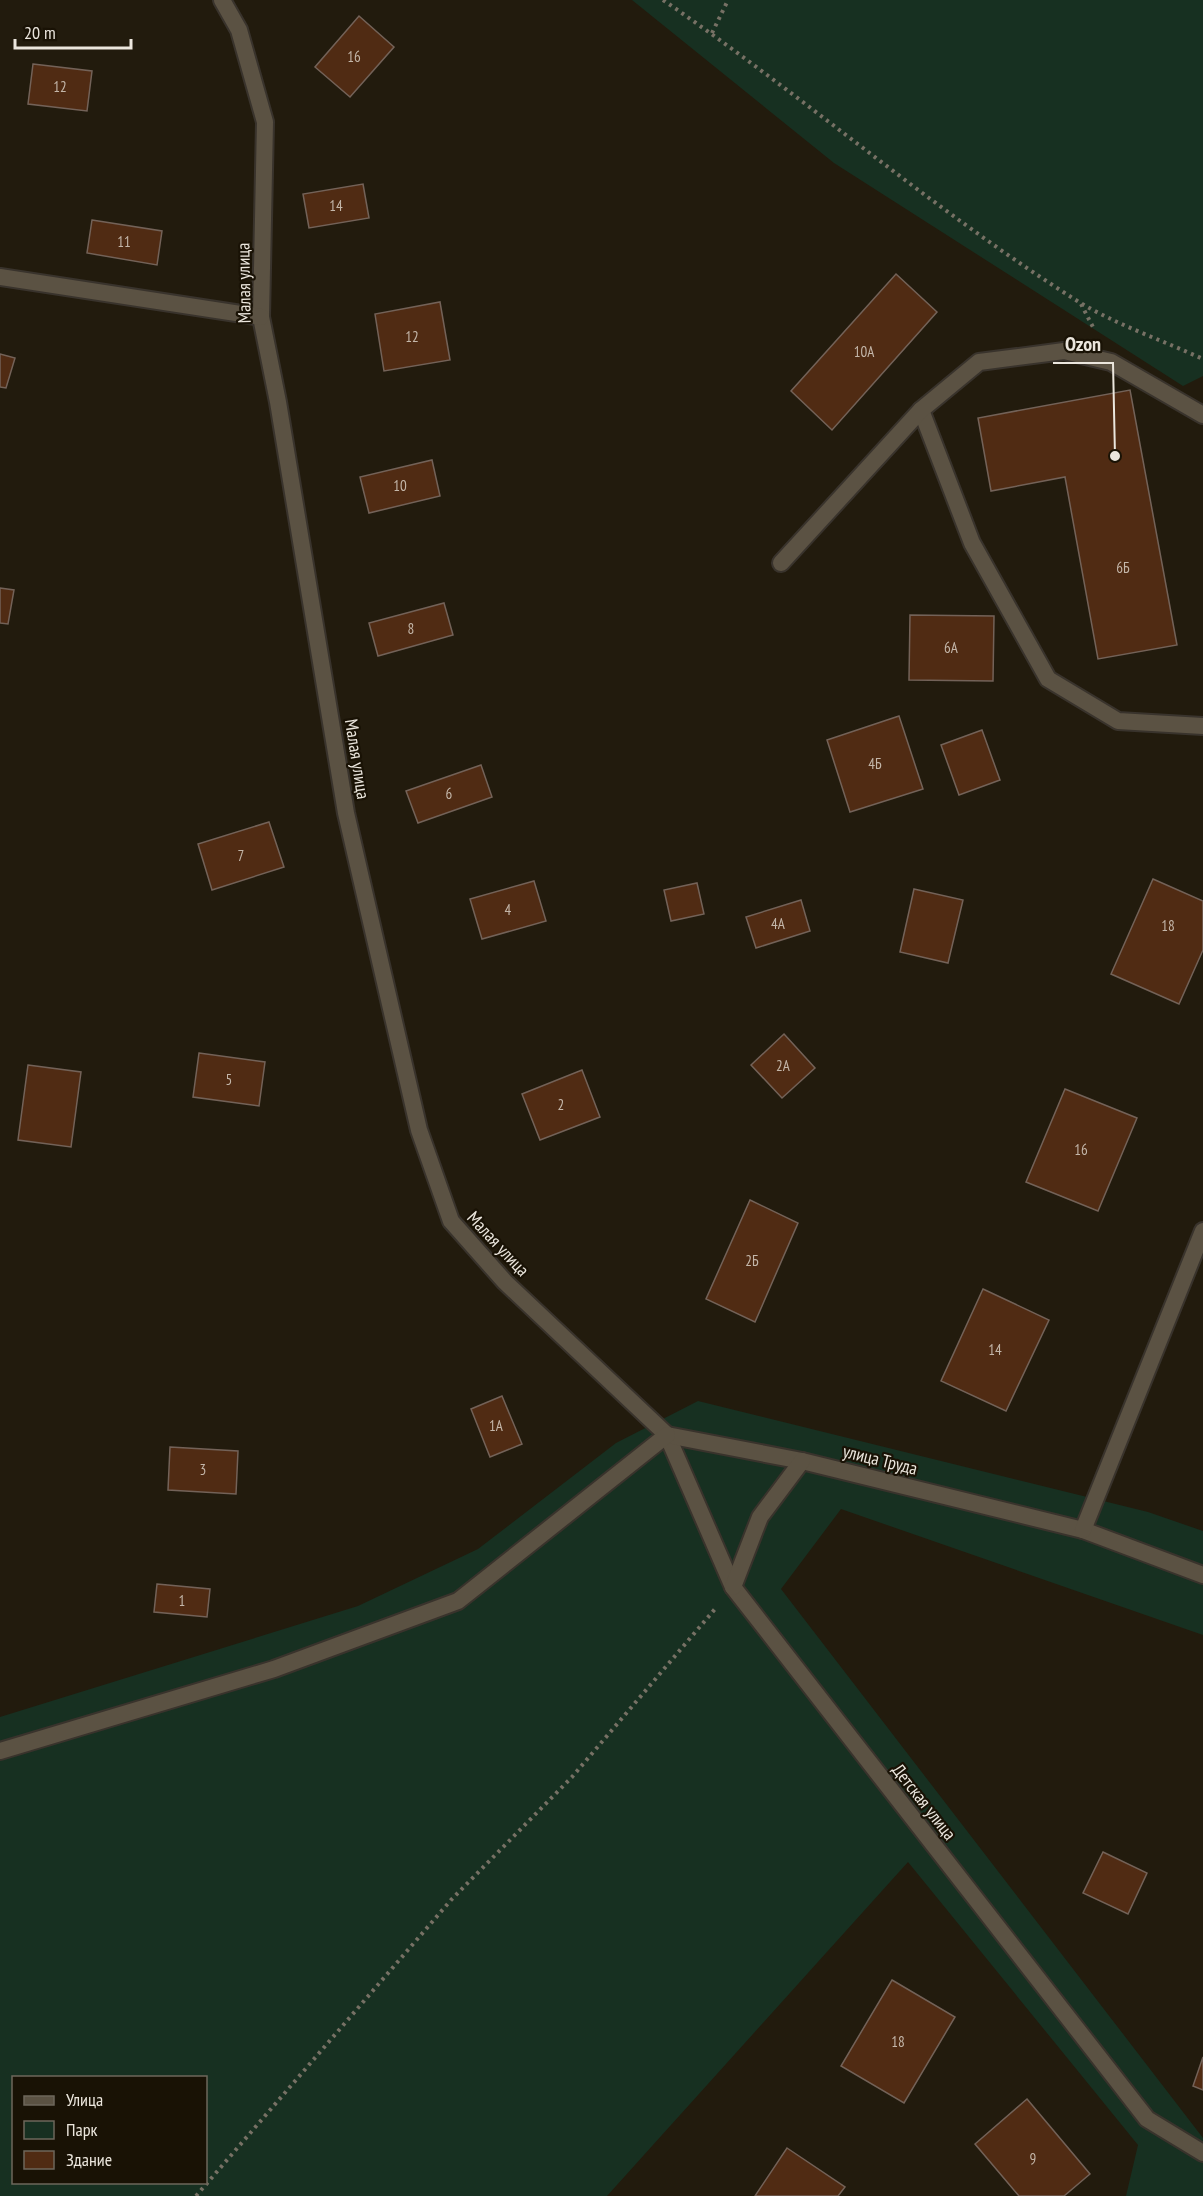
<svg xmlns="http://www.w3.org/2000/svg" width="1203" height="2196" viewBox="0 0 1203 2196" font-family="'PT Sans Narrow',sans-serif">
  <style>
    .green { fill: #173021; fill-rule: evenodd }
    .building { fill: #502b13; stroke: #736258; stroke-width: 1.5 }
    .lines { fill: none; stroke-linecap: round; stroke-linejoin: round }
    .service-casing { stroke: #39332c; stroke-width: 20 }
    .minor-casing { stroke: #39332c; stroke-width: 20 }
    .path { stroke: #777165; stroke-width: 4; stroke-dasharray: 3 4.5; stroke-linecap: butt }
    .service { stroke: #5b5243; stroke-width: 16 }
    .minor { stroke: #5b5243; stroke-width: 16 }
    .labels { text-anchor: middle; stroke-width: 4.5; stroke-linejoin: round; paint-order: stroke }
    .number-label { font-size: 15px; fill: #c4b7aa }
    .street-label { font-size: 18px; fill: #ebe6dd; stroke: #191205 }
    .leader { fill: none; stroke: #ebe6dd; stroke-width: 2 }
    .callout-dot { fill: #ebe6dd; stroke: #191205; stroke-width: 2 }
    .callout-label { font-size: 20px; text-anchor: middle; font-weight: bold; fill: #ebe6dd; stroke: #191205; stroke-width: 4.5; stroke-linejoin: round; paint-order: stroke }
  </style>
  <rect width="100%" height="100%" fill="#221b0d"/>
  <g class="green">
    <path d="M632,0h571v376l-20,10 -349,-223z"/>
    <path d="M698,1401l450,111 55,19v104l-362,-126 -60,80 422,549v58h-77l12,-51 -230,-283 -301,334h-607v-479l358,-111 120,-57 138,-106zM14,2078h192v104h-192z"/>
  </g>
  <g class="building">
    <path d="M359,16l35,31 -44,50 -35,-30z"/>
    <path d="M33,64l59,7 -5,40 -59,-7z"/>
    <path d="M363,184l6,34 -60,10 -6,-34z"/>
    <path d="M92,220l70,11 -5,34 -70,-12z"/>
    <path d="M896,274l41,38 -105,118 -41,-39z"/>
    <path d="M440,302l10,58 -66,11 -9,-57z"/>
    <path d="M0,354l15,4 -9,30 -6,-1z"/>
    <path d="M1130,390l47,255 -79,14 -33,-182 -74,14 -13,-73z"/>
    <path d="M432,460l8,36 -71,17 -9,-36z"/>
    <path d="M0,588l14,2 -6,34 -8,-1z"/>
    <path d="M444,603l9,32 -75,21 -9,-33z"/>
    <path d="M910,615l84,1 -1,65 -84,-1z"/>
    <path d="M899,716l24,73 -73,23 -23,-72z"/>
    <path d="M982,730l18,50 -41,15 -18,-50z"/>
    <path d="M481,765l11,32 -74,26 -12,-32z"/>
    <path d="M269,822l15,45 -72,23 -14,-46z"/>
    <path d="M1153,879l50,22v49l-24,54 -68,-30z"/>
    <path d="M534,881l12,40 -64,18 -12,-40z"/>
    <path d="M697,883l7,31 -33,7 -7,-31z"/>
    <path d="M914,889l49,11 -15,63 -48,-11z"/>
    <path d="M801,900l9,31 -54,17 -10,-31z"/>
    <path d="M784,1034l31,34 -33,30 -31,-33z"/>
    <path d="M199,1053l66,9 -6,44 -66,-9z"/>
    <path d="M28,1065l53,7 -10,75 -53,-7z"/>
    <path d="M582,1070l18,47 -60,23 -18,-46z"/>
    <path d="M1065,1089l72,29 -39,93 -72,-29z"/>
    <path d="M750,1200l48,23 -43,99 -49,-23z"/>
    <path d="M983,1289l66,31 -43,91 -65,-30z"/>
    <path d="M502,1396l20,48 -32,13 -19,-48z"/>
    <path d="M170,1447l68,4 -2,43 -68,-4z"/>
    <path d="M157,1584l53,5 -3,28 -53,-5z"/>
    <path d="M1103,1852l44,21 -19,41 -45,-21z"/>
    <path d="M892,1980l63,37 -51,86 -63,-37z"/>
    <path d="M1203,2057v33l-10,-4z"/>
    <path d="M1027,2099l63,75 -26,22h-45l-44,-52z"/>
    <path d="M787,2148l58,39 -7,9h-83z"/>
  </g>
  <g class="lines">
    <g class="service-casing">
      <g id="service">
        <path d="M921,410l51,133 76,136 70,42 85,5"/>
        <path d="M781,563l140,-153 58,-48 85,-11 47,11 92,53"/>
      </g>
    </g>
    <g class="minor-casing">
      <g id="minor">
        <path d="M222,0l17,30 26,92 -4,195 17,85 68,411 73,317 32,91 54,61 162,153 66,152 414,532 56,34"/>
        <path d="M0,277l261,40"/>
        <path d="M667,1435l135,26 281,69 120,45"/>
        <path d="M1083,1530l120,-299"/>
        <path d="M733,1587l27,-70 42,-56"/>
        <path d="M0,1751l274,-82 184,-68 209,-166"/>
      </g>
    </g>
    <g class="path">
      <path d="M663,0c142,97 271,211 416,302 36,22 85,39 124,57"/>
      <path d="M712,33l16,-33"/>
      <path d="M1081,304l13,25"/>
      <path d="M196,2196l255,-296 121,-123 143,-168"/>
    </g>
    <use href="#service" class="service"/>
    <use href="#minor" class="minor"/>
  </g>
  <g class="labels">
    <g class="number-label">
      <text x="354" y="62">16</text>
      <text x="60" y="92">12</text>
      <text x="336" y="211">14</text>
      <text x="124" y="247">11</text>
      <text x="412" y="342">12</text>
      <text x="864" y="357">10А</text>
      <text x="400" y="491">10</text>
      <text x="1123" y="573">6Б</text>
      <text x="411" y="634">8</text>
      <text x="951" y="653">6А</text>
      <text x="875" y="769">4Б</text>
      <text x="449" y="799">6</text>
      <text x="241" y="861">7</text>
      <text x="508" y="915">4</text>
      <text x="778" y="929">4А</text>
      <text x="1168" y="931">18</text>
      <text x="783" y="1071">2А</text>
      <text x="229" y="1085">5</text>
      <text x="561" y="1110">2</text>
      <text x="1081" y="1155">16</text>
      <text x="752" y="1266">2Б</text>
      <text x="995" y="1355">14</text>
      <text x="496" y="1431">1А</text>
      <text x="203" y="1475">3</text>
      <text x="182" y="1606">1</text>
      <text x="898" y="2047">18</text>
      <text x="1033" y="2164">9</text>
    </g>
    <g class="street-label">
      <text transform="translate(244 283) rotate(-91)" y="6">Малая улица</text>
      <text transform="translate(357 759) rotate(81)" y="6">Малая улица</text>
      <text transform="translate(498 1244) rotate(47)" y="6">Малая улица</text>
      <text transform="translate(880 1460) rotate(14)" y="6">улица Труда</text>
      <text transform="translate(924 1802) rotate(52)" y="6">Детская улица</text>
    </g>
  </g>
  <path class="leader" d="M1115 456L1113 363H1053"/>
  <circle class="callout-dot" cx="1115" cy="456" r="6"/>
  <g class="callout-label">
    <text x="1083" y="351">Ozon</text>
  </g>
  <rect x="12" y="2076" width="195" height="108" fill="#191205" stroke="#6d675b" stroke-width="1.5"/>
  <rect x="24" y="2096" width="30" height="9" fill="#5b5243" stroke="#6d675b" stroke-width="1.5"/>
  <text x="66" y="2106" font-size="18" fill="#ebe6dd">Улица</text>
  <rect x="24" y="2121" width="30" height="18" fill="#173021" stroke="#6d675b" stroke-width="1.5"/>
  <text x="66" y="2136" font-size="18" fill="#ebe6dd">Парк</text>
  <rect x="24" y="2151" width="30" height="18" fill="#502b13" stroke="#6d675b" stroke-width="1.5"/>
  <text x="66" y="2166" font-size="18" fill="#ebe6dd">Здание</text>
  <path d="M15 39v9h116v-9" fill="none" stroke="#ebe6dd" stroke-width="3"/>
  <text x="24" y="39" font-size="18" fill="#ebe6dd" stroke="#191205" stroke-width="4.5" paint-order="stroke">20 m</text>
</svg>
